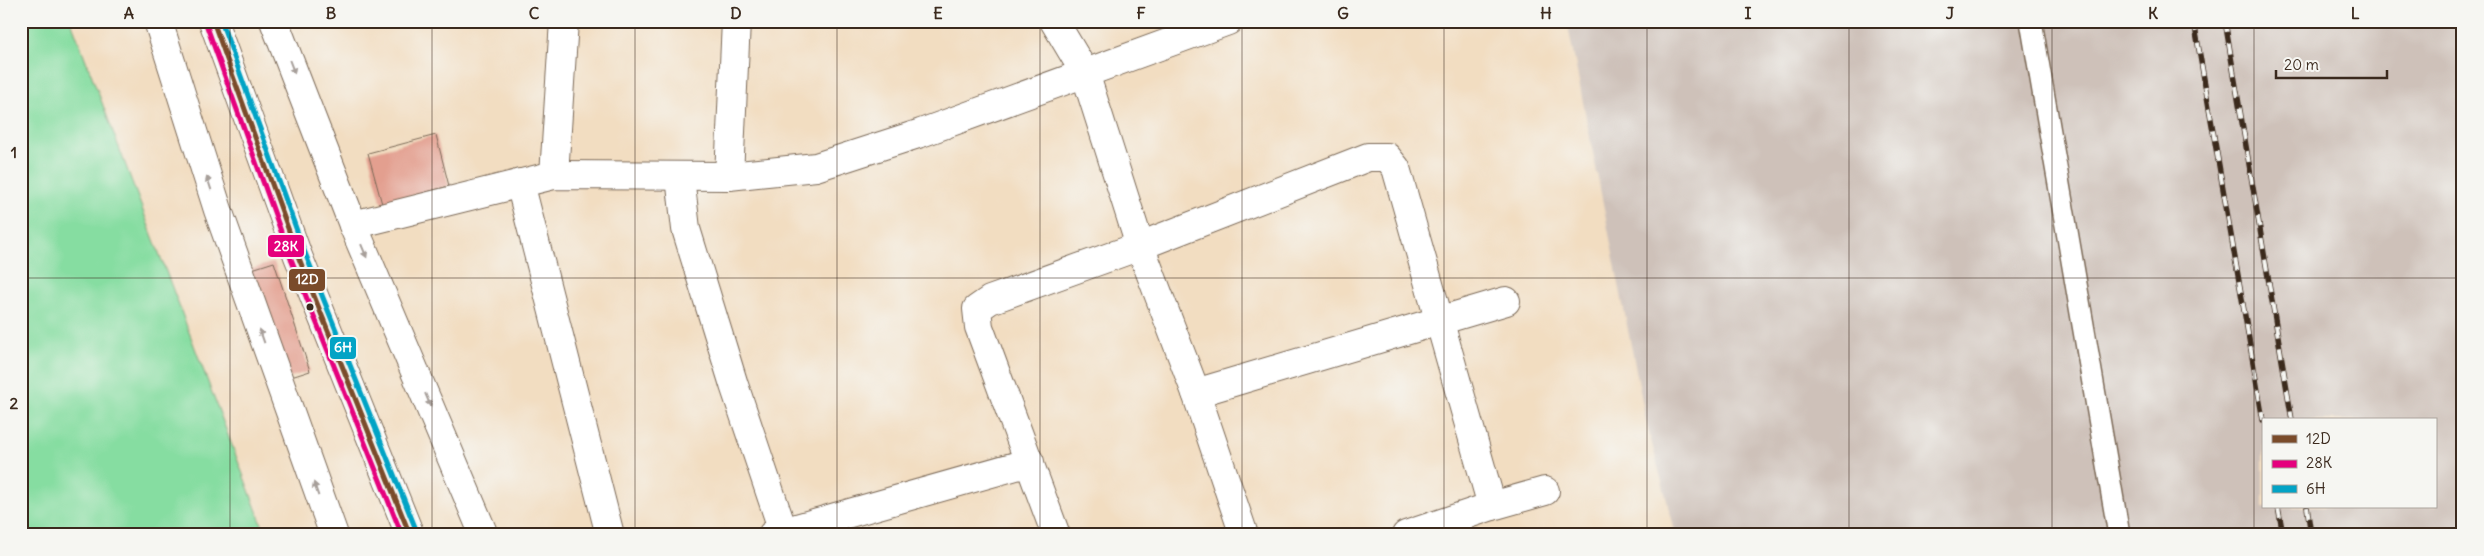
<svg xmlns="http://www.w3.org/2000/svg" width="2484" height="556" viewBox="0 0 2484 556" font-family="Delius,sans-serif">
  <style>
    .industrial { fill: #cec1b9; fill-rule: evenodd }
    .green { fill: #86dda1; stroke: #608460 }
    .building { fill: #e39f8f }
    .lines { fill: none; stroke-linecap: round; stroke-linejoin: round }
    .lane-casing { stroke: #7b6957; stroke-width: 24 }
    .street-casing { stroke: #7b6957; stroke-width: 30 }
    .primary-casing { stroke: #7b6957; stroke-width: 30 }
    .lane { stroke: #fff; stroke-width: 21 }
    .street { stroke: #fff; stroke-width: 28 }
    .primary { stroke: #fff; stroke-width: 28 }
    .rail-casing { stroke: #3b2a1e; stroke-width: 5.5 }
    .rail { stroke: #f6f6f2; stroke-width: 4; stroke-dasharray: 11; stroke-linecap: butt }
    .bus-1-casing { stroke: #f6f6f2; stroke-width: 9 }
    .bus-2-casing { stroke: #f6f6f2; stroke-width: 9 }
    .bus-3-casing { stroke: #f6f6f2; stroke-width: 9 }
    .bus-1 { stroke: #7a4b2a; stroke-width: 5 }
    .bus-2 { stroke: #e5007d; stroke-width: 5 }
    .bus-3 { stroke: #03a3c5; stroke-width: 5 }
    .oneway { fill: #a79f9a }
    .grid { fill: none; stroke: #3b2a1e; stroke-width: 1; stroke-opacity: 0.55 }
    .bus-dot { fill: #3b2a1e; stroke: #f6f6f2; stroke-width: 2 }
    .line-badge { stroke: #f6f6f2; stroke-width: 2 }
    .badge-label { font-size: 14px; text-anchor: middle; font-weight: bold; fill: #fff }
    .neatline { fill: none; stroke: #3b2a1e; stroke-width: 2 }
    .grid-label { font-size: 16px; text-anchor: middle; font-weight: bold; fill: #3b2a1e }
  </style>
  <rect width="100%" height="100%" fill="#f6f6f2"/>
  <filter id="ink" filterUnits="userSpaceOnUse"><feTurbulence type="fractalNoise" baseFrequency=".02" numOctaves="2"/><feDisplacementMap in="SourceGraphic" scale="10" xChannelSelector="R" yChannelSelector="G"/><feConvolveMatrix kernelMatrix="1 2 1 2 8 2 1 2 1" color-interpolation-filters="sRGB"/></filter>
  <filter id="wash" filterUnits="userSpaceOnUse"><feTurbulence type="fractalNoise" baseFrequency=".0096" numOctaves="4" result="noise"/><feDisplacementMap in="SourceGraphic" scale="20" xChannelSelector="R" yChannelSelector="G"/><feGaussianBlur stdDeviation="1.12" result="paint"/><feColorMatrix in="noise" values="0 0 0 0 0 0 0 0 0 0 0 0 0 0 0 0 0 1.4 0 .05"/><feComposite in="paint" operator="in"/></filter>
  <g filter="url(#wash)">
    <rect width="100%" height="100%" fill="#f2ddc1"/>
    <path class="industrial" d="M1567,21h896v514h-787l-30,-114zM2263,420h172v87h-172z"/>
    <path class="green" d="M21,21h50l195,514h-245z"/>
    <g id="blocks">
      <g class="building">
        <path d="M436,135l13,51 -67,18 -14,-51z"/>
        <path d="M274,262l36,109 -25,8 -36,-109z"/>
      </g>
    </g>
  </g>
  <g filter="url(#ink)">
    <use href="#blocks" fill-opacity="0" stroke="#7b6957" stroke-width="1"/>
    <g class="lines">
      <g class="lane-casing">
        <path id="lane" d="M2031,21l88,514"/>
      </g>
      <g class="street-casing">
        <g id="street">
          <path d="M1054,21l31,52 55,173 56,147 48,142"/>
          <path d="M554,175l10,-154"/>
          <path d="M729,176l7,-155"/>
          <path d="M680,177l6,52 48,156 49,146"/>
          <path d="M520,183l90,352"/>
          <path d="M353,225l201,-50 175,1 87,-9 105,-34 307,-112"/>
          <path d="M1196,393l310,-92"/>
          <path d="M772,535l258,-73"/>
          <path d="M1056,535l-77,-208 -2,-18 13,-9 150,-54 228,-89h19l9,11 96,338"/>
          <path d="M1406,535l86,-29 53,-15"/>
        </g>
      </g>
      <g class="primary-casing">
        <g id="primary">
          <path d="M158,21l60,189 116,325"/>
          <path d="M213,21l85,235 112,279"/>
          <path d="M274,21l79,204 131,310"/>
        </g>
      </g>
      <use href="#lane" class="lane"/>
      <use href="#street" class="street"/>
      <use href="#primary" class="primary"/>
      <g class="rail-casing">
        <g id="rail">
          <path d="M2194,21l69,399"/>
          <path d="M2225,21l67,399"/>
          <path d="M2278,507l5,28"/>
          <path d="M2307,507l4,28"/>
        </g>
      </g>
      <use href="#rail" class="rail"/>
      <g class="bus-1-casing">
        <path id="bus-1" d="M213,21l85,235 112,279"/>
      </g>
      <g class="bus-2-casing">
        <path id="bus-2" d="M206,24l85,235 111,276"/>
      </g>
      <g class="bus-3-casing">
        <path id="bus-3" d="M221,21l84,232 112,279"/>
      </g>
      <use href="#bus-1" class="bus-1"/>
      <use href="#bus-2" class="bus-2"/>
      <use href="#bus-3" class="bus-3"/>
    </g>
    <defs><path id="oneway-solid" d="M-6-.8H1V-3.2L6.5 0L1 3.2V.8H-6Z" transform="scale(1.25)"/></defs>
    <g class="oneway">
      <use href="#oneway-solid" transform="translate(292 67) rotate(69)"/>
      <use href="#oneway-solid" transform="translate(209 183) rotate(-108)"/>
      <use href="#oneway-solid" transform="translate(364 251) rotate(67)"/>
      <use href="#oneway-solid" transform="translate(262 336) rotate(-109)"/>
      <use href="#oneway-solid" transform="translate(428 400) rotate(67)"/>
      <use href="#oneway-solid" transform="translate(316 489) rotate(-109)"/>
    </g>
  </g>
  <path class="grid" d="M230,21v514M432,21v514M635,21v514M837,21v514M1040,21v514M1242,21v514M1444,21v514M1647,21v514M1849,21v514M2052,21v514M2254,21v514M21,278h2442"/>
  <circle class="bus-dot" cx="310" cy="307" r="4.5"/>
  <g class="line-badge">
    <rect x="267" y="234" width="38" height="24" rx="5" fill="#e5007d"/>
    <rect x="288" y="268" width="38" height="24" rx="5" fill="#7a4b2a"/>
    <rect x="329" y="336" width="28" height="24" rx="5" fill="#03a3c5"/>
  </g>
  <g class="badge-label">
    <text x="286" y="251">28K</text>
    <text x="307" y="284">12D</text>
    <text x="343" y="352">6H</text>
  </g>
  <rect width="2484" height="556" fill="none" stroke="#f6f6f2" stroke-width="55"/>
  <rect x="2262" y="418" width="175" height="90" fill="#f6f6f2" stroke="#aba49d"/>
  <rect x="2272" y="435" width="25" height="8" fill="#7a4b2a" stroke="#aba49d"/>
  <text x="2306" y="444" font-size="15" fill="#3b2a1e">12D</text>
  <rect x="2272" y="460" width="25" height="8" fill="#e5007d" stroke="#aba49d"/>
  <text x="2306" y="468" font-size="15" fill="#3b2a1e">28K</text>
  <rect x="2272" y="485" width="25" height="8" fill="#03a3c5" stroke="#aba49d"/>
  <text x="2306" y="494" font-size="15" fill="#3b2a1e">6H</text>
  <path d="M2276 70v8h111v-8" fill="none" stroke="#3b2a1e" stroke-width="2.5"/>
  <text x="2284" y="70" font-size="15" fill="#3b2a1e" stroke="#f6f6f2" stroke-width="4" paint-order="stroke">20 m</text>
  <rect x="28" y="28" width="2428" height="500" class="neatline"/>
  <g class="grid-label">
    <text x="129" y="19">A</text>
    <text x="331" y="19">B</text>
    <text x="534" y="19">C</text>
    <text x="736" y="19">D</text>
    <text x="938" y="19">E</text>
    <text x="1141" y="19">F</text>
    <text x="1343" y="19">G</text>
    <text x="1546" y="19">H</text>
    <text x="1748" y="19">I</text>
    <text x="1950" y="19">J</text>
    <text x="2153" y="19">K</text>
    <text x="2355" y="19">L</text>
    <text x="14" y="158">1</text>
    <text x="14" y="409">2</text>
  </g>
</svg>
